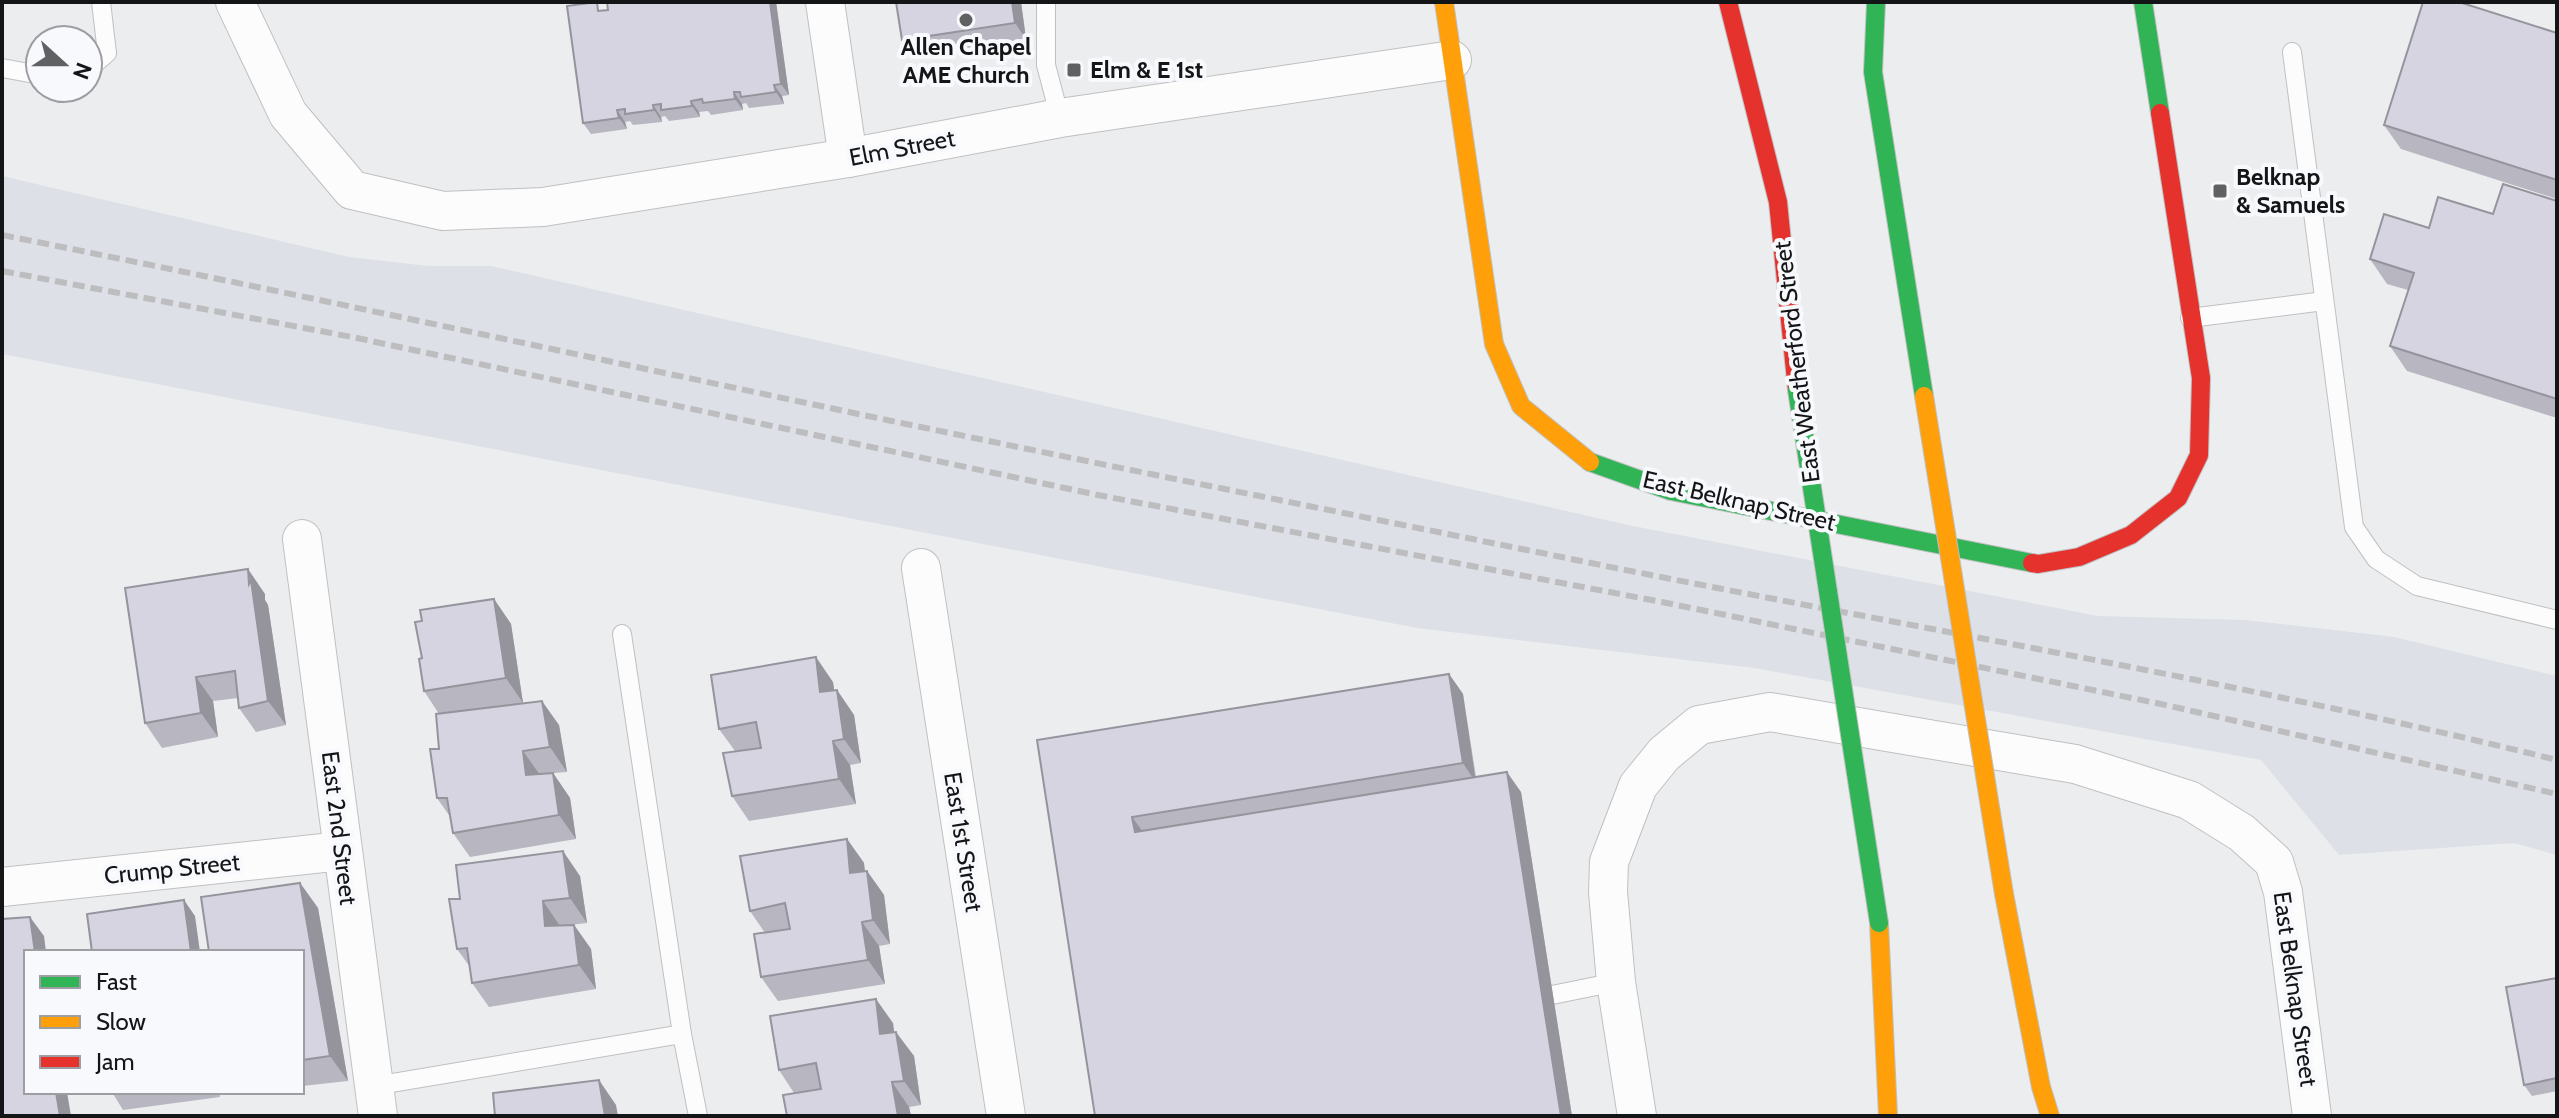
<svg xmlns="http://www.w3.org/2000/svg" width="2559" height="1118" viewBox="0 0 2559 1118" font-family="Cabin,sans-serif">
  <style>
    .built { fill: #dde0e6 }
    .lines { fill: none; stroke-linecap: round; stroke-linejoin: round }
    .lane-casing { stroke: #c0c0c2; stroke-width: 20 }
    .street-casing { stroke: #c0c0c2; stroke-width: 40 }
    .fast-casing { stroke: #c0c0c2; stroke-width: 20 }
    .slow-casing { stroke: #c0c0c2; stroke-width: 20 }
    .jam-casing { stroke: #c0c0c2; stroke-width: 20 }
    .lane { stroke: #fcfcfd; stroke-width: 18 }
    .street { stroke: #fcfcfd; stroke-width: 38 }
    .fast { stroke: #30b455; stroke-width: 18 }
    .slow { stroke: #ff9f0a; stroke-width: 18 }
    .jam { stroke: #e5322d; stroke-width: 18 }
    .rail { stroke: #bdbdbf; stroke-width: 6; stroke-dasharray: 12 6; stroke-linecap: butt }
    .fast-bridge-casing { stroke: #c0c0c2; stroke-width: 20; stroke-linecap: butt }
    .slow-bridge-casing { stroke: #c0c0c2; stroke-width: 20; stroke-linecap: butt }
    .fast-bridge { stroke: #30b455; stroke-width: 18 }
    .slow-bridge { stroke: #ff9f0a; stroke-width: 18 }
    .wall { fill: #b7b6c1 }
    .shaded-wall { fill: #95949d }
    .building { fill: #d5d4e0; stroke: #95949d; stroke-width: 2 }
    .poi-dot { fill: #606162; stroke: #f8f9fd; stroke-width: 3 }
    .labels { text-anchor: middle; stroke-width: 8; stroke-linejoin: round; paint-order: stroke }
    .poi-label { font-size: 24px; font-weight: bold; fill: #141516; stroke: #f8f9fd; text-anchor: start }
    .street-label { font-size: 24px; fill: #141516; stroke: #f8f9fd }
  </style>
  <rect width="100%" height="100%" fill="#ecedef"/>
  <path class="built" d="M2,176l347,81 79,9h63l1137,259 470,91 148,4 148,17 163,39v179l-43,-12 -175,12 -78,-95 -507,-92 -337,-40 -1415,-274z"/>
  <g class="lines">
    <g class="lane-casing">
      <g id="lane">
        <path d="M1046,2v63l14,53"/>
        <path d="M2292,52l62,475 22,32 41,27 140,34"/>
        <path d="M2,68l38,7"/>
        <path d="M88,69l19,-16 -6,-51"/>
        <path d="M2190,318l134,-17"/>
        <path d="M622,634l60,400"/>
        <path d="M1552,995l64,-13"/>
        <path d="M374,1086l308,-52 16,82"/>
      </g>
    </g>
    <g class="street-casing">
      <g id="street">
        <path d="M235,2l53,112 64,76 91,21 100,-4 305,-49 212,-40 392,-58"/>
        <path d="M825,2l23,156"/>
        <path d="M302,539l76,577"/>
        <path d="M921,568l85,548"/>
        <path d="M2,887l340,-36"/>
        <path d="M1637,1116l-21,-134 -8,-90 1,-30 29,-76 26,-32 35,-29 71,-13 305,52 114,36 53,33 32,29 9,30 29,224"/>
      </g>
    </g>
    <g class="fast-casing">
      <g id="fast">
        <path d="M1876,2l-3,70 51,324"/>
        <path d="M2143,2l17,111"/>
        <path d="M1590,462l81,29 361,72"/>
      </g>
    </g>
    <g class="slow-casing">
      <g id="slow">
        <path d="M1444,2l50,342 27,62 69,56"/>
        <path d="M2004,894l37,193 9,29"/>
        <path d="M1879,923l9,193"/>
      </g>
    </g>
    <g class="jam-casing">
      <g id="jam">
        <path d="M1728,2l50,200 19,188"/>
        <path d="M2032,563l6,1 41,-7 52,-22 47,-37 21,-43 2,-77 -41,-265"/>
      </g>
    </g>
    <use href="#lane" class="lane"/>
    <use href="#street" class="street"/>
    <use href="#fast" class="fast"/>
    <use href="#slow" class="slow"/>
    <use href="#jam" class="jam"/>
    <g class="rail">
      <path d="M2,235c296,59 590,123 885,185 231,48 463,94 694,141 325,66 654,119 976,199"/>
      <path d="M2,271l350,66 746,158 564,107 499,102 396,90"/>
    </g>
    <g class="fast-bridge-casing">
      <path id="fast-bridge" d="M1797,390l82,533"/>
    </g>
    <g class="slow-bridge-casing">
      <path id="slow-bridge" d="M1924,396l80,498"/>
    </g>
    <use href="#fast-bridge" class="fast-bridge"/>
    <use href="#slow-bridge" class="slow-bridge"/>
  </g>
  <g class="wall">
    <path d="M776,2l13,93 -7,1 2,8 -35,4 -3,-5 -4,1 1,6 -32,5 -3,-4 -9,1 1,5 -31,4 -4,-5 -4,1 1,5 -29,3 -3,-4 -5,1 2,7 -36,5 -8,-11 20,-112z"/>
    <path d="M1021,2l5,37 -113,17 -11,-16z"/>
    <path d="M2557,33v166l-156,-50 -17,-24z"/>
    <path d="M2557,201v217l-150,-47 -17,-25 18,-56 -21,-6 -17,-25 59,-31z"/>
    <path d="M265,594v6l3,5 18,120 -30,7 -17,-24 -1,-10 -25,3 5,36 -56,11 -17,-25z"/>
    <path d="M494,599l17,25 12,79 36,22 8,47 -14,1 17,25 6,41 -106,18 -17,-24 -2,-15 -14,-20 2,-84 -15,-23 -2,-33z"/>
    <path d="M1449,674l14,20 13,83 45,15 51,324h-477l-58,-376z"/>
    <path d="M833,682l1,8h3l17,25 7,48 -11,2 6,39 -107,17 -17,-25 3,-45 -16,-22z"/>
    <path d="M847,839l17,24 1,8h2l17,24 6,49 -11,2 6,38 -107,17 -17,-24 4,-44 -15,-22z"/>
    <path d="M580,876l7,47 -19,2h6l17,24 5,40 -107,18 -17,-24 -2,-16 -13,-18 3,-50z"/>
    <path d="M300,883l18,25 30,173 -46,5v-134z"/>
    <path d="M2557,978v113l-25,5 -8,-11z"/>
    <path d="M893,1023l1,9 20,24 7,49 -12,2 2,9h-124l7,-23 -15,-23z"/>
    <path d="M112,1092h107l1,5 -97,13z"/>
  </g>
  <g class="shaded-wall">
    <path d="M770,2h6l13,93 -8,-11z"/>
    <path d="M1012,2h9l5,37 -11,-16z"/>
    <path d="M774,85l8,11 2,8 -8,-12z"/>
    <path d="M734,92l8,12 1,6 -8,-11z"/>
    <path d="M691,101l8,11 1,5 -8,-11z"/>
    <path d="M653,105l8,12 1,5 -8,-12z"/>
    <path d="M617,110l8,12 2,7 -8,-11z"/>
    <path d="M248,569l17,25v6l3,5 18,120 -18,-24z"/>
    <path d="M494,599l17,25 12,79 -17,-25z"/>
    <path d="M816,657l17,25 5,34 -18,-24z"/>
    <path d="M1449,674l14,20 13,89 -13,-20z"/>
    <path d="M196,677l17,24 5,36 -17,-24z"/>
    <path d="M837,690l17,25 7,48 -17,-24z"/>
    <path d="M542,701l17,24 8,47 -17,-25z"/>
    <path d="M833,741l17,24 6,39 -17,-25z"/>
    <path d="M523,751l17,24h-14z"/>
    <path d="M1507,772l14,20 51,324h-11z"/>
    <path d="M553,773l17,25 6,41 -17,-24z"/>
    <path d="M1132,817l14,19 -11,-4z"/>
    <path d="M847,839l17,24 3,35 -17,-25z"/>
    <path d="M563,851l17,25 7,47 -17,-25z"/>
    <path d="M867,871l17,24 6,49 -17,-24z"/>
    <path d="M300,883l18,25 30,173 -18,-25z"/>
    <path d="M184,900l11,16 5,36h-9z"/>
    <path d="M543,901l17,25h-15z"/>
    <path d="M30,917l14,19 2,16h-11z"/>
    <path d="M862,922l17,24 6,38 -17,-24z"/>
    <path d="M574,925l17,24 5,40 -17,-24z"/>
    <path d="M876,999l17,24 4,35 -17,-24z"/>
    <path d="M896,1032l18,24 7,49 -17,-24z"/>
    <path d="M599,1080l17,25 2,11h-13z"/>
    <path d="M892,1082l17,25 2,9h-13z"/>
    <path d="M56,1092h11l4,24h-11z"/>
  </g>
  <g class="building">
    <path d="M597,2l1,9 10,-1 -1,-8h163l11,82 -7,1 2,7 -35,5 -1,-5h-6l1,7 -32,4 -1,-4 -11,2 1,5 -31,4v-6l-8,1 1,5 -29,4v-5l-8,1 2,8 -36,5 -16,-117z"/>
    <path d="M896,2h116l3,21 -113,17z"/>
    <path d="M2423,2h36l98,31v147l-173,-55z"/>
    <path d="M2503,184l54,17v198l-167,-53 24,-73 -44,-14 14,-45 45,14 9,-31 55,17z"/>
    <path d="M248,569l1,15 2,-4 17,121 -29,7 -4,-37 -39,6 5,36 -56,10 -20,-135z"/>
    <path d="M494,599l12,79 -82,13 -5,-32 3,-1 -7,-36 7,-1 -2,-11z"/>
    <path d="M816,657l4,35 17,-2 7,49 -11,2 6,38 -107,17 -9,-43 38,-5 -5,-26 -37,7 -8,-54z"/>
    <path d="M1449,674l14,89 -331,54 3,15 372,-60 54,344h-466l-58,-376z"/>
    <path d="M542,701l8,46 -27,4 3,24 27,-2 6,42 -106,18 -6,-35h-10l-7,-49h9l-3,-35z"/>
    <path d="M847,839l3,34 17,-2 6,49 -11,2 6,38 -107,17 -7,-43 36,-5 -5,-26 -35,8 -10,-55z"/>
    <path d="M563,851l7,47 -27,3 2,25 29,-1 5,40 -107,18 -5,-35 -10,1 -8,-50h11l-4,-34z"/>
    <path d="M300,883l30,173 -28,4v-108h-93l-8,-55z"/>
    <path d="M184,900l7,52h-99l-5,-38z"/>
    <path d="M30,917l5,35h-9v140h30l4,24h-58v-197z"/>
    <path d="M2557,978v100l-33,7 -18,-98z"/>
    <path d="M876,999l4,35 16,-2 8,49 -12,1 6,34h-111l-4,-21 38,-6 -5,-26 -37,7 -9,-54z"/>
    <path d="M599,1080l6,36h-110l-2,-23z"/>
  </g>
  <g class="poi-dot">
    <circle cx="966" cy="20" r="8"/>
    <rect x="1066" y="62" width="16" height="16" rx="4"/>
    <rect x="2212" y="183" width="16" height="16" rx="4"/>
  </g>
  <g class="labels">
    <g class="poi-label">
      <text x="966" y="55" text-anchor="middle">Allen Chapel<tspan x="966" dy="28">AME Church</tspan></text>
      <text x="1090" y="78">Elm &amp; E 1st</text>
      <text x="2236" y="185">Belknap<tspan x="2236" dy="28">&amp; Samuels</tspan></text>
    </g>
    <g class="street-label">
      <text transform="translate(902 148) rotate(-11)" y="8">Elm Street</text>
      <text transform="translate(1797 362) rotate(-97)" y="8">East Weatherford Street</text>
      <text transform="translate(1739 501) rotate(13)" y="8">East Belknap Street</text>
      <text transform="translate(339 828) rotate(83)" y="8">East 2nd Street</text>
      <text transform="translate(963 842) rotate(81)" y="8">East 1st Street</text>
      <text transform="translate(172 869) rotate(-6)" y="8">Crump Street</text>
      <text transform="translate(2295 989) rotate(82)" y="8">East Belknap Street</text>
    </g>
  </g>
  <rect width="2559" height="1118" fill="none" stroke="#141516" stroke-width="8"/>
  <rect x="24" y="950" width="280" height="144" fill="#f8f9fd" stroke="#9d9ea1" stroke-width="2"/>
  <rect x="40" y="976" width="40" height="12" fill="#30b455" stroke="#9d9ea1" stroke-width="2"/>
  <text x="96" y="990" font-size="24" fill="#141516">Fast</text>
  <rect x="40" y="1016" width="40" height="12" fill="#ff9f0a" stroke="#9d9ea1" stroke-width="2"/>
  <text x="96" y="1030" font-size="24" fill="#141516">Slow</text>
  <rect x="40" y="1056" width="40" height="12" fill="#e5322d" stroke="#9d9ea1" stroke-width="2"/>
  <text x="96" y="1070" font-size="24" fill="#141516">Jam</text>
  <g transform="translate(64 64) rotate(111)"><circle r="38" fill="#f8f9fd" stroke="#9d9ea1" stroke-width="2"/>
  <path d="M0-6L14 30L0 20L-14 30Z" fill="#606162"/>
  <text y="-12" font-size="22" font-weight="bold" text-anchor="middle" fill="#141516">N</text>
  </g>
</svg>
